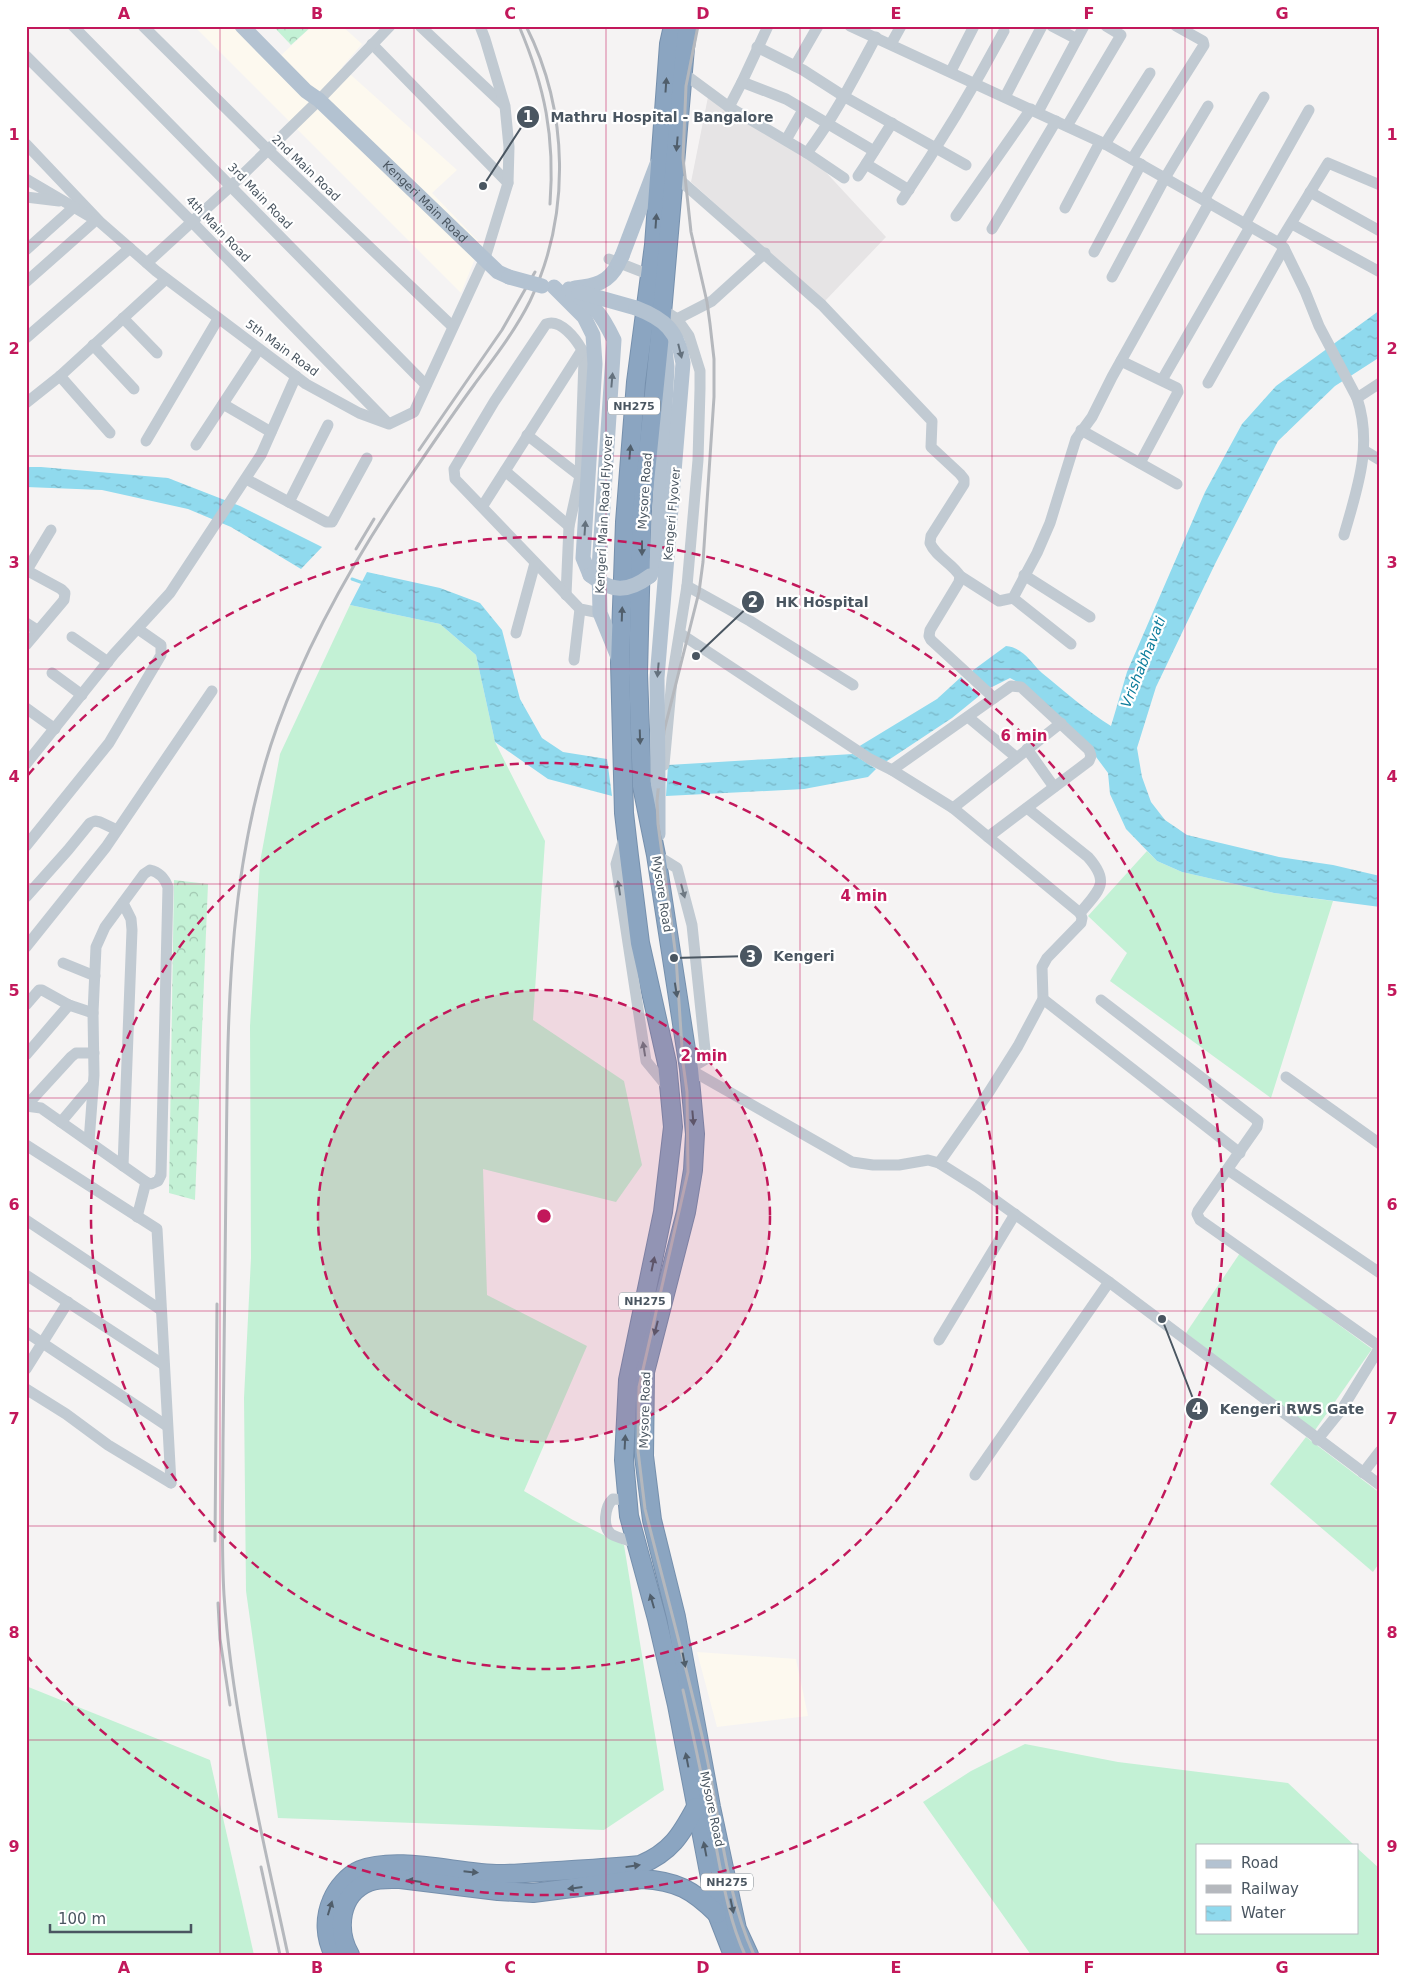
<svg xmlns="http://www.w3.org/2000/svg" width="1406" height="1981" viewBox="0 0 1406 1981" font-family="'DejaVu Sans',sans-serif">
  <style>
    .commercial { fill: #fdf9ef }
    .education { fill: #e6e4e5 }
    .grass { fill: #c3f1d5 }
    .forest { fill: url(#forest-crowns) }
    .water { fill: url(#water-ripples) }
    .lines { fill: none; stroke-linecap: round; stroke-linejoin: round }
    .stream { stroke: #90daee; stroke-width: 3 }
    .highway-casing { stroke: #7690ad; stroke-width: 20 }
    .minor { stroke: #c1cad2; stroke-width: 11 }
    .major { stroke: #b3c2d1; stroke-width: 15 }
    .highway { stroke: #8ba5c1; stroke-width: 18 }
    .rail { stroke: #b5b8bd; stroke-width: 3 }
    .major-bridge { stroke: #b3c2d1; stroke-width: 15 }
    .oneway { fill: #505e6b }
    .oneway2 { fill: #64717d }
    .oneway3 { fill: #6e7983 }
    .grid { fill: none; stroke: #c2185b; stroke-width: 1; stroke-opacity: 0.55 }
    .ring { fill: none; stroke: #c2185b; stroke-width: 2.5; stroke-dasharray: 9 6 }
    .labels { text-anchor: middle; stroke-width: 4.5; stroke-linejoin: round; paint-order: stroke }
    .shield { fill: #fff; stroke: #808990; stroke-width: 1 }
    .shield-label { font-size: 11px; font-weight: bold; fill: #4a5661 }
    .street-label { font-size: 12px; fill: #4a5661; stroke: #fff }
    .water-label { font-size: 14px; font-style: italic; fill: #0c7c9b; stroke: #fff }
    .centre { fill: #c2185b; stroke: #fff; stroke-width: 2.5 }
    .ring-label { font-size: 15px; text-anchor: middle; font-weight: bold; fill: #c2185b; stroke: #fff; stroke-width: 4.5; stroke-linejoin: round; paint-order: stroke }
    .leader { fill: none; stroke: #4a5661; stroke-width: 2 }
    .callout-dot { fill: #4a5661; stroke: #fff; stroke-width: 2 }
    .mark-label { font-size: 15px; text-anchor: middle; font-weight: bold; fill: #fff }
    .callout-label { font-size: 14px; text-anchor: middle; font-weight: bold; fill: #4a5661; stroke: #fff; stroke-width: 4.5; stroke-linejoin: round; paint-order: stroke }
    .neatline { fill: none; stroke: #c2185b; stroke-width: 2 }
    .grid-label { font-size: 16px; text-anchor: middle; font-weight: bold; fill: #c2185b }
  </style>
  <defs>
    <pattern id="forest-crowns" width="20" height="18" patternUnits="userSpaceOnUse" patternTransform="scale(1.25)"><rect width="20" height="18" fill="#c3f1d5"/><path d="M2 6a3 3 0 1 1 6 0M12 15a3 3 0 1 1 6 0" fill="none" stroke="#a0c6b0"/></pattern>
    <pattern id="water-ripples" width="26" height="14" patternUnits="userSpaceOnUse" patternTransform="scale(1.25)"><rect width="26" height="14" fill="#90daee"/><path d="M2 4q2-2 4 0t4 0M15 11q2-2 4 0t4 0" fill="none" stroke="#78b4c4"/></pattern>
  </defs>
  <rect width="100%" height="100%" fill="#f5f3f3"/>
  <g class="commercial">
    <path d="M194,26h44l36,36 38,-36h30l20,18 -20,23 115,103 -25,23 49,51 -20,49z"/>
    <path d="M697,1652l99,7 12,57 -91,11z"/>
  </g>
  <path class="education" d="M708,97l114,71 64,69 -62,65 -133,-120z"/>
  <g class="grass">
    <path d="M350,605l90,19 36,31 19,87 50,99 -12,179 91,61 18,84 -26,37 -133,-33 4,126 100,51 -63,145 49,29 51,25 40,245 -60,40 -326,-12 -32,-227 -2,-193 7,-140 -1,-232 10,-164 20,-108z"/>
    <path d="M1147,851l10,10 25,11 92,21 59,8 -62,197 -161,-117 17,-28 -39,-37z"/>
    <path d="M1240,1253l132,96 -59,84 -127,-100z"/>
    <path d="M1306,1437l74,56v69l-7,10 -103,-88z"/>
    <path d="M26,1686l184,74 44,195h-228z"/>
    <path d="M1025,1744l93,18 170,21 66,62h-157v87h160v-84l23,21v86h-349l-108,-153 48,-31z"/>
  </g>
  <g class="forest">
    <path d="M273,26h39l-21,19z"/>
    <path d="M174,880l34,4 -13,316 -26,-7z"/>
  </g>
  <g class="water">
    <path d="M1380,310v47l-45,29 -57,55 -63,123 -59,123 -19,61 5,29 9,25 14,18 22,15 92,22 54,8 47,11v31l-106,-14 -92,-21 -25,-11 -31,-32 -16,-35 -2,-21 -26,-35 -55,-51 -17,-9 -22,11 -16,-18 34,-25c18,2 24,16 36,27 22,18 45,38 69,53l16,-54 78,-180 37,-68 34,-38z"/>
    <path d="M26,467h15l127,11 72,28 82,41 -21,22 -70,-42 -43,-18 -86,-19 -76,-3z"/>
    <path d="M367,572l73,16 40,15 22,27 18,69 22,39 21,14 44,7 5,37 -64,-17 -53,-37 -19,-87 -36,-31 -90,-19z"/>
    <path d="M961,677l18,19 -27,22 -68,45 -26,-16 79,-48z"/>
    <path d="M853,754l23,15 -8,8 -64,12 -138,7 2,-31z"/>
  </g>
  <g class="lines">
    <path class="stream" d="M352,579l14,5"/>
    <g class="highway-casing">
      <g id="highway">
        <path d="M673,26l-4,18 -15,201 -18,137 -11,140 -5,141 4,150 5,43 11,87 27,120 6,64 -10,85 -35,168 -4,80 5,56 28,103 20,86 40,209 16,41"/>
        <path d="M688,26l-3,22 -24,277 -19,186 -4,162 4,113 14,69 33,214 6,65 -2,36 -7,42 -41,160 -1,84 8,64 24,97 35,190 26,122 12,26"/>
        <path d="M334,1955c-9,-17 -10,-37 -2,-55 5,-12 16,-25 28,-30 38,-15 99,4 140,4 19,0 38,-2 57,-3 28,-2 56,-3 83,-6 31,-13 41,-30 56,-58"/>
        <path d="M350,1955c-14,-25 -11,-61 19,-73 10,-4 21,-3 31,-3l98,12 35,2 109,-14c35,2 51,11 75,35"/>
      </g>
    </g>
    <g class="minor">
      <path d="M73,26l353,359"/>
      <path d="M143,26l125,124 184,176"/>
      <path d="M420,26l84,79"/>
      <path d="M768,26l-26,56 44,17 88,52"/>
      <path d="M850,26l255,118 174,99 5,5 21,43 14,35 38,72 23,-15"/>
      <path d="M1052,26l25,13"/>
      <path d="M372,44l136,139"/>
      <path d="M891,44l10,-18"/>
      <path d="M757,47l46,23 42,27 121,68"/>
      <path d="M26,56l166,166 195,200"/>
      <path d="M795,66l23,-40"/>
      <path d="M951,71l23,-45"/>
      <path d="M683,73l46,34 78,46 37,25"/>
      <path d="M1005,97l37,-71"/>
      <path d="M729,107l13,-25"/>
      <path d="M1038,112l46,-86"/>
      <path d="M892,123l-26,41 43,26"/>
      <path d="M1067,126l54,-91 -15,-9"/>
      <path d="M786,140l17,-30"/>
      <path d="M26,144l75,79 55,48 150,113 53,29 30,11 25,-12 71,-154 23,-75 1,-36 -4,-41 -20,-67 -5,-13"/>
      <path d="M1105,144l45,-71"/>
      <path d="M807,153c28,-37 47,-75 69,-116"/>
      <path d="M1132,159l72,-114 -1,-4 -27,-15"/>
      <path d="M674,175l148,130 110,116 -1,26 29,27 4,5v5l-33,52 -1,7c6,14 22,20 30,33l-1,6 -29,48 -1,6 2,4 63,58"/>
      <path d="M858,176l8,-12"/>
      <path d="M26,179l63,37"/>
      <path d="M1310,192l70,39"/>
      <path d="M26,197l33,4"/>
      <path d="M902,200c37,-55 71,-111 102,-169"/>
      <path d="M1204,200l60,-103"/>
      <path d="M1065,208l35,-66"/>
      <path d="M956,216l75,-107"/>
      <path d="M1245,224l64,-114"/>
      <path d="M1292,224l88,48"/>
      <path d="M992,229l64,-108"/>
      <path d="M1279,243l49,-80 52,22"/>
      <path d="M26,250l48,-43"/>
      <path d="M1094,252l47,-88"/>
      <path d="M609,259l41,16"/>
      <path d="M147,263l84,-77 88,-86 71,-74"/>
      <path d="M1112,277l53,-99 43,-72"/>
      <path d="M26,282l70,-62"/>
      <path d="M663,310l14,9 12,17 11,35v18l-2,71 -11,126 -15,93 -8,86"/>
      <path d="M123,318l34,35"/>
      <path d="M677,319l35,-18 53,-48"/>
      <path d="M26,338l104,-90"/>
      <path d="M93,345l41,44"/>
      <path d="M1121,361l56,27 1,4 -38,71"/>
      <path d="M60,376l50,57"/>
      <path d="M1162,380l88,-153"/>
      <path d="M1208,383l76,-135"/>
      <path d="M26,403l34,-27 106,-97"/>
      <path d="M223,404l48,28"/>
      <path d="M1081,430l96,54"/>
      <path d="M527,435l53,41 -11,50 -3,69"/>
      <path d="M146,441l72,-122"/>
      <path d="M196,445l63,-96"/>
      <path d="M1365,451l15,9"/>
      <path d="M505,471l64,55"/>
      <path d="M580,476l4,-117 -2,-9"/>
      <path d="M246,479l80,43h6l35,-64"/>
      <path d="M289,502l39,-77"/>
      <path d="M482,507l100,-157c-6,-11 -22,-32 -36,-26l-52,78 -40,67 1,10 125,130 20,4"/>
      <path d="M1344,535c13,-46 29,-89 13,-137"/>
      <path d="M26,570l35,19 4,4 -1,7 -38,45"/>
      <path d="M27,570l24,-40"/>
      <path d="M1024,575l66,42"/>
      <path d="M960,576l39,25 14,-3 24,-45 13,-30 26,-84 16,-22 20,-40 97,-174"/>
      <path d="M687,586l63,35 103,64"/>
      <path d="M1013,598l58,46"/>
      <path d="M26,623l11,7"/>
      <path d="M516,633l19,-70"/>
      <path d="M681,634l189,125 22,11 61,38 127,105 2,5 -1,5 -34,35 -5,9 1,32 -25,47 -29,46 -50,71"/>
      <path d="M72,637l36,25"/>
      <path d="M574,660l6,-51"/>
      <path d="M52,673l30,22"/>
      <path d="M26,708l29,21"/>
      <path d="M968,717l48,40"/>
      <path d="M1027,749l27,38"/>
      <path d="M26,764l88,-110 56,-61 91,-138 35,-79"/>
      <path d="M892,770l119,-84 10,1 68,63 2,6 -2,5 -101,76"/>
      <path d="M953,808l108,-85"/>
      <path d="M1027,808l61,49c23,26 11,33 -8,56"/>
      <path d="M624,838l-8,26 30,197 23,28"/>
      <path d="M26,846l83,-103 52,-88v-10l-23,-16"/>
      <path d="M656,855l21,13 15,57 14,134 -17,10 163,93 21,3h26l29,-5 11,3 38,24 132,95 271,203"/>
      <path d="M26,897l42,-47 22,-27 5,-2 5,1 17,8"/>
      <path d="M123,903l8,16 1,11 -9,236"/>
      <path d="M26,947l80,-100 106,-156"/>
      <path d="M63,963l32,13"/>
      <path d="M1043,999l197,154"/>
      <path d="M1101,1000l157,121 -1,6 -59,84 -1,3 3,6 180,127"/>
      <path d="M26,1005l13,-15h3l27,15 24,8"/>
      <path d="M26,1055l43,-50"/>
      <path d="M1286,1077l94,67"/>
      <path d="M27,1105l44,-48 5,-4h18"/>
      <path d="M26,1106l15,2 105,74 5,2 7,-3 3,-6 7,-288c-3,-8 -9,-15 -18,-17l-6,4 -39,53 -9,20 -3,66 1,62 -5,67"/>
      <path d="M61,1122l32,-38"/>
      <path d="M26,1145l131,84 14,254"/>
      <path d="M1228,1170l152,103"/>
      <path d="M137,1217l9,-35"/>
      <path d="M26,1220l135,90"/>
      <path d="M26,1275l138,90"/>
      <path d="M26,1332l141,94"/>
      <path d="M939,1340l76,-126"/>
      <path d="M26,1369l42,-67"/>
      <path d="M26,1389l40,25 42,31 63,38"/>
      <path d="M1317,1440l25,-31 38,-62"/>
      <path d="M1363,1473l17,-22"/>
      <path d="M975,1475l134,-193"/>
      <path d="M628,1500l-15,-1c-8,7 -11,28 -2,35 6,4 17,6 24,8"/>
    </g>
    <g class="major">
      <path id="s1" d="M242,26l64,65 13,9 179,172 11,5"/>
      <path d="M622,256l35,-92"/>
      <path d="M554,287l30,30 9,18 2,29 -12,194 7,17"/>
      <path d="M575,288c19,-2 34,-5 43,-24"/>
      <path d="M569,289c27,19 31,22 45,51l-15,228 1,45 20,49"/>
      <path d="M579,292l57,16"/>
      <path d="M650,576l7,-17 10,-192 -3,-27"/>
      <path d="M658,781v53"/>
    </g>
    <use href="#highway" class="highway"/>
    <g class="rail">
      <path d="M519,26c26,61 36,111 31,178"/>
      <path d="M698,26l-12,60 -3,72 8,74 16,70 3,22 4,35v38l-11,165 -4,30 -35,139 -7,70 1,23 18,133 7,106 4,29 1,80 -49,215 -1,64 7,58c20,80 42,159 60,240 15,67 20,143 49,206"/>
      <path d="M419,450l83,-120 33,-58"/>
      <path d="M356,549l18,-30"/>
      <path d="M215,1541l2,-237"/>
      <path d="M218,1603l2,36 10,66"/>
      <path d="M683,1690c11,48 21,97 31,146 8,40 14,82 31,119"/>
      <path d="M261,1867l19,88"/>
      <path d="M288,1955c-25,-117 -56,-241 -64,-360 -3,-50 -1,-102 -1,-152 1,-88 2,-176 3,-264 2,-152 -1,-307 51,-452 32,-89 80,-172 133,-250 21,-31 42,-62 64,-92 20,-27 41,-54 56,-84 41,-86 39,-190 -4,-275"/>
    </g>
    <g class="major-bridge">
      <path d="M618,264l4,-8"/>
      <path d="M509,277l33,9"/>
      <path d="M636,308c29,11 42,23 47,55l-26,315 1,103"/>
      <path d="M590,575c22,17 37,18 60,1"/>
    </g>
  </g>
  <defs><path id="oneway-solid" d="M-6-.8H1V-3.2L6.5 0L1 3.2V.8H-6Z" transform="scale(1.25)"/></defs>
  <g class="oneway">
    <use href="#oneway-solid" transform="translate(666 85) rotate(-86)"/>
    <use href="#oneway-solid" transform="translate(677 144) rotate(95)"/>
    <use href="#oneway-solid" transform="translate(656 221) rotate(-86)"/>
    <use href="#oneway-solid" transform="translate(630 452) rotate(-85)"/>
    <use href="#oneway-solid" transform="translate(642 548) rotate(90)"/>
    <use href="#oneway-solid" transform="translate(622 614) rotate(-88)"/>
    <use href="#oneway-solid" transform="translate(640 737) rotate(88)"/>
    <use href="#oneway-solid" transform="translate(676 990) rotate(81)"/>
    <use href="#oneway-solid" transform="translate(693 1118) rotate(85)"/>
    <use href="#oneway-solid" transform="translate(653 1264) rotate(-78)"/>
    <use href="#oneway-solid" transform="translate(656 1328) rotate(104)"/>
    <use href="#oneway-solid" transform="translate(625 1442) rotate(-87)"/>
    <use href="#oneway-solid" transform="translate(652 1601) rotate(-106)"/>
    <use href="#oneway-solid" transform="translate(684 1660) rotate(79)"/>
    <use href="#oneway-solid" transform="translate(687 1760) rotate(-101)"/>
    <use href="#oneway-solid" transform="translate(705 1849) rotate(-101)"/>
    <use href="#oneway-solid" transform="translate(633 1866) rotate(-8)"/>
    <use href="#oneway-solid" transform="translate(471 1872) rotate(6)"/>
    <use href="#oneway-solid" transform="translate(414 1881) rotate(-173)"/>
    <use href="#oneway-solid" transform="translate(575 1888) rotate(173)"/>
    <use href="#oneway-solid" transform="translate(732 1906) rotate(78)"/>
    <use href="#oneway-solid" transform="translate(330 1908) rotate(-73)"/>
  </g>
  <g class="oneway2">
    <use href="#oneway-solid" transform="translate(680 351) rotate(76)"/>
    <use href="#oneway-solid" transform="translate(612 380) rotate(-85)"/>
    <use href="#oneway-solid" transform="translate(585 528) rotate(-86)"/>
    <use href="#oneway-solid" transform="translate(658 670) rotate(95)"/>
  </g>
  <g class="oneway3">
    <use href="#oneway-solid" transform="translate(619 888) rotate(-99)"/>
    <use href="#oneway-solid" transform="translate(683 891) rotate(75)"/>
    <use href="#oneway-solid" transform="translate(644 1049) rotate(-99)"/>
  </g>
  <path class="grid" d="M220,26v1929M414,26v1929M606,26v1929M800,26v1929M992,26v1929M1185,26v1929M26,242h1354M26,456h1354M26,669h1354M26,884h1354M26,1098h1354M26,1311h1354M26,1526h1354M26,1740h1354"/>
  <circle cx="544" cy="1216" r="226" fill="#c2185b" fill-opacity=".12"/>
  <g class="ring">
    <circle cx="544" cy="1216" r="226"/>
    <circle cx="544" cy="1216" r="453"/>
    <path d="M28 775A679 679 0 1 1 28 1657"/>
  </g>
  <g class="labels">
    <g class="shield">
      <rect x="608" y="397.5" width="52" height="17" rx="4"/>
      <rect x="619" y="1292.5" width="52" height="17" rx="4"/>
      <rect x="701" y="1873.5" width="52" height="17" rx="4"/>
    </g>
    <g class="shield-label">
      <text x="634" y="410">NH275</text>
      <text x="645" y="1305">NH275</text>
      <text x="727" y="1886">NH275</text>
    </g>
    <g class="street-label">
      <text transform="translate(306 168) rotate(44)" y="4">2nd Main Road</text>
      <text transform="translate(260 196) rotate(46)" y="4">3rd Main Road</text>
      <text dy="4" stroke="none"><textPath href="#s1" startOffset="254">Kengeri Main Road</textPath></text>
      <text transform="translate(218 229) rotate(46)" y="4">4th Main Road</text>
      <text transform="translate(282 348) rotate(36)" y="4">5th Main Road</text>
      <text transform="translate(645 491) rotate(-86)" y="4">Mysore Road</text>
      <text transform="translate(604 514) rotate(-87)" y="4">Kengeri Main Road Flyover</text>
      <text transform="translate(672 514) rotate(-85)" y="4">Kengeri Flyover</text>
      <text transform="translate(662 894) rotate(81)" y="4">Mysore Road</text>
      <text transform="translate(645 1410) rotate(-88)" y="4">Mysore Road</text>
      <text transform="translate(712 1809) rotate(78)" y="4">Mysore Road</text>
    </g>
    <g class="water-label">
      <text transform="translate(1143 662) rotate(-68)" y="5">Vrishabhavati</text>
    </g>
  </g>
  <circle cx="544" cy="1216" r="8" class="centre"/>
  <g class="ring-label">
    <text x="1024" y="741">6 min</text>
    <text x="864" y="901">4 min</text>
    <text x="704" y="1061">2 min</text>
  </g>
  <path class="leader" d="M483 186L528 117M696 656L753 602M674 958L751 956M1162 1319L1197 1409"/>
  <g class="callout-dot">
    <circle cx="483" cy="186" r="5"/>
    <circle cx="696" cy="656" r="5"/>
    <circle cx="674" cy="958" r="5"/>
    <circle cx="1162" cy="1319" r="5"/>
    <circle cx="528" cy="117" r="12"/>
    <circle cx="753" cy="602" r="12"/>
    <circle cx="751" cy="956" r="12"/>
    <circle cx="1197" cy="1409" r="12"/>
  </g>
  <g class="mark-label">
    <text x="528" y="122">1</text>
    <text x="753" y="607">2</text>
    <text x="751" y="962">3</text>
    <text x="1197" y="1414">4</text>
  </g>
  <g class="callout-label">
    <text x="662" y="122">Mathru Hospital - Bangalore</text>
    <text x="822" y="607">HK Hospital</text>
    <text x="804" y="961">Kengeri</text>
    <text x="1292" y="1414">Kengeri RWS Gate</text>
  </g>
  <rect width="1406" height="1981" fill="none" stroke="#ffffff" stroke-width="55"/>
  <rect x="1196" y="1844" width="162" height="90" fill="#ffffff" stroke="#b7bbc0"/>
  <rect x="1206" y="1860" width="25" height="8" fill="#b3c2d1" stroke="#b7bbc0"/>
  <text x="1241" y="1868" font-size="15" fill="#4a5661">Road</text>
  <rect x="1206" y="1885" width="25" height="8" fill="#b5b8bd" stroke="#b7bbc0"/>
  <text x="1241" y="1894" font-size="15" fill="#4a5661">Railway</text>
  <rect x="1206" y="1906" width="25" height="15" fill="url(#water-ripples)" stroke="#b7bbc0"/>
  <text x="1241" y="1918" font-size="15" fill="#4a5661">Water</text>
  <path d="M50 1924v8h141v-8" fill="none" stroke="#4a5661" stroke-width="2.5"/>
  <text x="58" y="1924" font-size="15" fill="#4a5661" stroke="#ffffff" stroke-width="4" paint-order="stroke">100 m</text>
  <rect x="28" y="28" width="1350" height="1926" class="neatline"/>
  <g class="grid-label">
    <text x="124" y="19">A</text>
    <text x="317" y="19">B</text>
    <text x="510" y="19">C</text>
    <text x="703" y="19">D</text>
    <text x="896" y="19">E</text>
    <text x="1089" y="19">F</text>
    <text x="1282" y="19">G</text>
    <text x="14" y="140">1</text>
    <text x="1392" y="140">1</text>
    <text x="14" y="354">2</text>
    <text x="1392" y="354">2</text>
    <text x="14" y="568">3</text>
    <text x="1392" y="568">3</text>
    <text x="14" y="782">4</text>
    <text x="1392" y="782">4</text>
    <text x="14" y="996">5</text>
    <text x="1392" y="996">5</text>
    <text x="14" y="1210">6</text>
    <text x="1392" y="1210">6</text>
    <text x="14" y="1424">7</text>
    <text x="1392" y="1424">7</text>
    <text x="14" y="1638">8</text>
    <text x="1392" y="1638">8</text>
    <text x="14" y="1852">9</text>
    <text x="1392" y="1852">9</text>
    <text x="124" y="1973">A</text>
    <text x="317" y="1973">B</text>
    <text x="510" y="1973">C</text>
    <text x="703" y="1973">D</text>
    <text x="896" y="1973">E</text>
    <text x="1089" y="1973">F</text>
    <text x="1282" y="1973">G</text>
  </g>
</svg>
